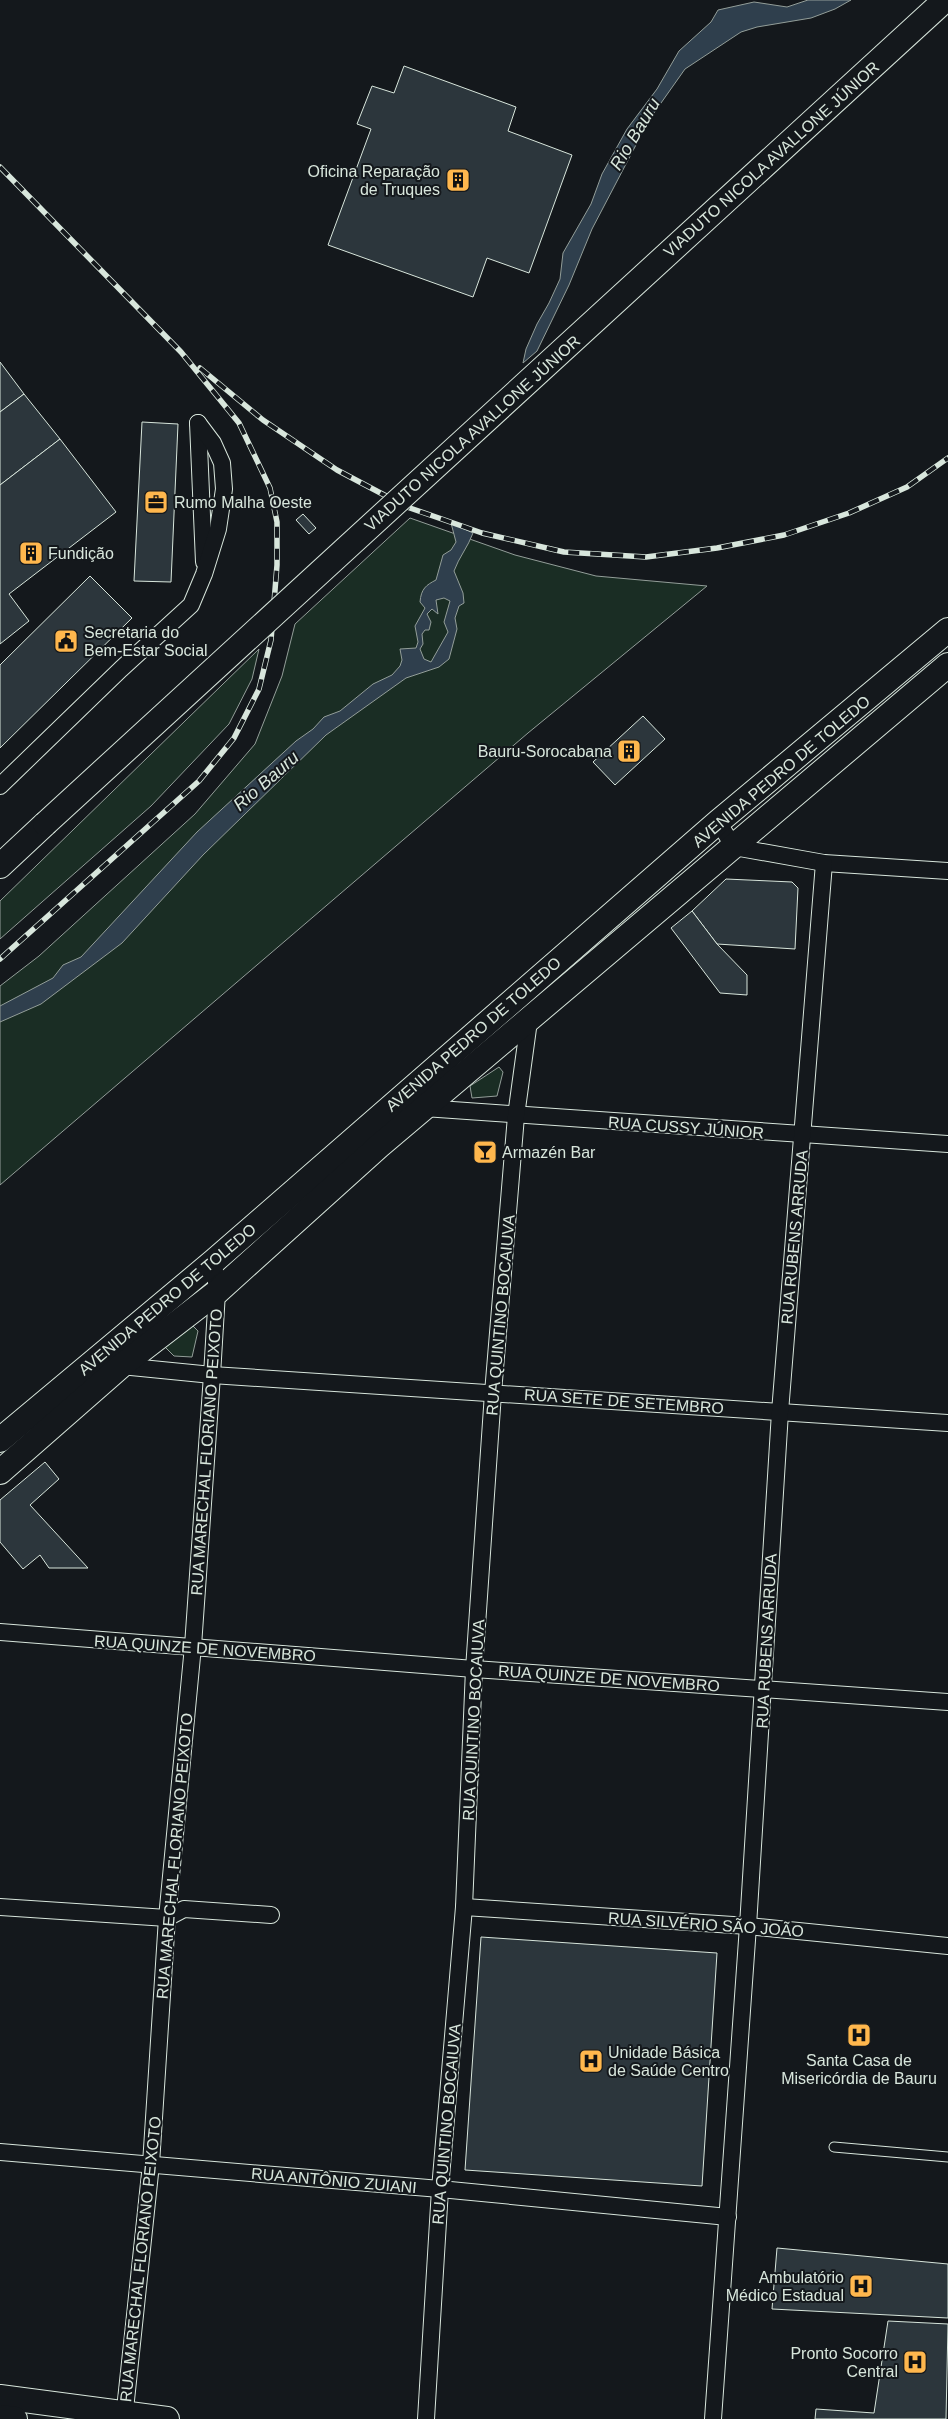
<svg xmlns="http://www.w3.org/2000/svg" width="948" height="2419" viewBox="0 0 948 2419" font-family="Arial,sans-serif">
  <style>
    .green { fill: #1a2d24; stroke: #939e99 }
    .water { fill: #2f3f4d; stroke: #939e99; fill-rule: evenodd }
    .building { fill: #2c363c; stroke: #d8e6dc }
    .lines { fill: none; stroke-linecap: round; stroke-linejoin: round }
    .lane-casing { stroke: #d8e6dc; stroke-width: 11 }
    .street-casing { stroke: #d8e6dc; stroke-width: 18 }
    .secondary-casing { stroke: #d8e6dc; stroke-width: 26 }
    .lane { stroke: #14181c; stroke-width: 9 }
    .street { stroke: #14181c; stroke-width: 16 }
    .secondary { stroke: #14181c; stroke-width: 24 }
    .rail-casing { stroke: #d8e6dc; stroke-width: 5.5 }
    .rail { stroke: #14181c; stroke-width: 4; stroke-dasharray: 11; stroke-linecap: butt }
    .secondary-bridge-casing { stroke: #d8e6dc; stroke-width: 26; stroke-linecap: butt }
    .secondary-bridge { stroke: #14181c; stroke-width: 24 }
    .labels { text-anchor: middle; stroke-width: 4; stroke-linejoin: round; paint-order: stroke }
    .street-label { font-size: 16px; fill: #d8e6dc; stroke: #14181c }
    .poi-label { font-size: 16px; fill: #d8e6dc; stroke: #14181c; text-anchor: start }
    .water-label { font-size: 18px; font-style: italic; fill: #d8e6dc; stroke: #14181c }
  </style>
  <rect width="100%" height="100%" fill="#14181c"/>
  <g class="green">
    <path d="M410,518l105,37 81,21 111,10 -179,147 -528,452v-199l39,-30 156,-142 60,-70 27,-68 13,-52z"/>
    <path d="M259,649l-7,30 -23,45 -78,82 -151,133v-38z"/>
    <path d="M499,1067l4,5 -6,24 -25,2 -2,-12z"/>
    <path d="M189,1322l9,9 -6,26 -18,-1 -9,-9z"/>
  </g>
  <g class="water">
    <path d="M808,0h43l-16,9 -24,9 -54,9 -16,5 -56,37 -36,51 -57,109 -23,56 -32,66 -14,12 3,-14 11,-25 12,-21 11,-24 3,-26 28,-49 11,-30 25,-45 30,-40 22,-38 32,-29 7,-12 36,-8 33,5z"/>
    <path d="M451,523l22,10c-5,14 -14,24 -19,38l9,22 1,10 -5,3 -4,12 2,11 -8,30 -10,8 -33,11 -80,57 -123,120 -81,88 -81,61 -41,18v-16l53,-28 10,-13 18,-8 116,-125 99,-91 17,-12 11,-12 16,-6 33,-27 19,-9 8,-9 2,-6 -2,-11 16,-1 2,-6 -3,-16 10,-18 -5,-6c1,-13 6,-17 16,-22l7,-25 8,-5 5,-8zM444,598l6,3 -6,21 4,10 -17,30 -7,-3 -4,-10 3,-5 -1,-10 3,-4h4l2,-8 -4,-8 5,-5 6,5 -2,-14z"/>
  </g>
  <g class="building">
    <path d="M404,66l112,41 -8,24 64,24 -43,118 -42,-15 -14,39 -145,-52 43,-116 -14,-5 15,-38 22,7z"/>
    <path d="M0,362l24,32 -24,18z"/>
    <path d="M24,394l36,45 -60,46v-73z"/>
    <path d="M142,422l36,2 -7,158 -37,-1z"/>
    <path d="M60,439l56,73 -107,82 20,27 -29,23v-159z"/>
    <path d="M303,514l13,14 -7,6 -13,-14z"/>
    <path d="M90,576l42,42 -132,130v-83z"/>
    <path d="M643,716l22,23 -50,46 -22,-23z"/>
    <path d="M726,879l66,3 6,6 -3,61 -78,-5 -25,-33z"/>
    <path d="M692,911l25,33 30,31v20l-27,-2 -49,-65z"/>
    <path d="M45,1462l14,17 -29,26 58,63h-39l-9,-13 -17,14 -23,-27v-42z"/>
    <path d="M481,1937l236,16 -15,233 -237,-16z"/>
    <path d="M777,2248l171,16v54l-176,-9z"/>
    <path d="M888,2321l60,3 -2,95h-131l1,-10 58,4z"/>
  </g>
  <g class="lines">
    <g class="lane-casing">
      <path id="lane" d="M834,2147l114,10"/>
    </g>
    <g class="street-casing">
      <g id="street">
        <path d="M198,423l6,139"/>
        <path d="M0,786l121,-117 70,-64 13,-31 14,-45 6,-40 -2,-26 -9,-20 -15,-20"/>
        <path d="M718,822l16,25 90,16 124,8"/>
        <path d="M424,1108l524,36"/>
        <path d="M118,1363l3,3 91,9 736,48"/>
        <path d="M0,1632l474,37 474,33"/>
        <path d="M0,1907l167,11 17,-9 87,6"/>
        <path d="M464,1907l284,19 200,20"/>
        <path d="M0,2152l440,37 288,28"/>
        <path d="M124,2419l27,-255 16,-246 26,-272 19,-271 5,-83 -3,-31"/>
        <path d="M426,2419l14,-230 24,-282 10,-238 19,-276 23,-277 13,-95"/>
        <path d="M713,2419l35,-493 32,-514 44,-549"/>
      </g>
    </g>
    <g class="secondary-casing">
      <g id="secondary">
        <path d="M0,866l45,-42"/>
        <path d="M0,1440l214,-179 504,-439 230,-192"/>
        <path d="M0,1472l121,-106 96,-74 162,-146 569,-481"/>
        <path d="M0,2397l167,22"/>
        <path d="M0,2417l15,2"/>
      </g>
    </g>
    <use href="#lane" class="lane"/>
    <use href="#street" class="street"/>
    <use href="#secondary" class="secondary"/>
    <g class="rail-casing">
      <g id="rail">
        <path d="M0,167l181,185 58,71 31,65 7,34v43l-6,75 -12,49 -25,49 -35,43 -199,178"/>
        <path d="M200,368l63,52 74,50 70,37 75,26 82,19 82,5 71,-9 67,-13 65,-22 58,-26 41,-29"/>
      </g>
    </g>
    <use href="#rail" class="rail"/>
    <g class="secondary-bridge-casing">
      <path id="secondary-bridge" d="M45,824l900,-824"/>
    </g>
    <use href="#secondary-bridge" class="secondary-bridge"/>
  </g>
  <defs>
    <g id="building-square" transform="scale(1.25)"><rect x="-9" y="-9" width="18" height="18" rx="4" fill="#ffb74d" stroke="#14181c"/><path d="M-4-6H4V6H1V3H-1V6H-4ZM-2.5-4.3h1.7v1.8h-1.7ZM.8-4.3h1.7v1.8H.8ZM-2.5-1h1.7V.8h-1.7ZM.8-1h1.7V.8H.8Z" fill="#111"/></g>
    <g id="office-square" transform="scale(1.25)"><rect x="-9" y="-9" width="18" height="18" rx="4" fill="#ffb74d" stroke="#14181c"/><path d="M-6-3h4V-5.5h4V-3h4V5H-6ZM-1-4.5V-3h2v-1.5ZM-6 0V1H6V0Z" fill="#111"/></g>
    <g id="civic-square" transform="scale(1.25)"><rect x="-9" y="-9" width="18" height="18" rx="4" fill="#ffb74d" stroke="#14181c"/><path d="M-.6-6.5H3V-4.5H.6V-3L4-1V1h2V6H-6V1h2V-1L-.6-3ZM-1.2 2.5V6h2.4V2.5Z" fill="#111"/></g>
    <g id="bar-square" transform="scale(1.25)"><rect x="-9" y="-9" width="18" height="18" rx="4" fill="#ffb74d" stroke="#14181c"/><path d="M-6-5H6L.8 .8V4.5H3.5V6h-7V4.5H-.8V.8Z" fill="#111"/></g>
    <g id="hospital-square" transform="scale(1.25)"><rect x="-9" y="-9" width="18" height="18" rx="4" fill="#ffb74d" stroke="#14181c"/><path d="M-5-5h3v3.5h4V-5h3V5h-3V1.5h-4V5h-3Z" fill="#111"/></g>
  </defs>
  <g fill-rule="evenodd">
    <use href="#building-square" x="458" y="180"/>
    <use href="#office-square" x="156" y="502"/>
    <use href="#building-square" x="31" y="553"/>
    <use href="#civic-square" x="66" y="641"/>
    <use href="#building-square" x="629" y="751"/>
    <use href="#bar-square" x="485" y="1152"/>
    <use href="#hospital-square" x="859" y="2035"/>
    <use href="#hospital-square" x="591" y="2061"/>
    <use href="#hospital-square" x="861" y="2286"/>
    <use href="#hospital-square" x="915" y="2362"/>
  </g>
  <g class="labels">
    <g class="street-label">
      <text transform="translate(771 159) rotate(-42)" y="6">VIADUTO NICOLA AVALLONE JÚNIOR</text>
      <text transform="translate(472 433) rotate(-42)" y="6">VIADUTO NICOLA AVALLONE JÚNIOR</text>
      <text transform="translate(781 771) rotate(-40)" y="6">AVENIDA PEDRO DE TOLEDO</text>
      <text transform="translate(473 1034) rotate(-41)" y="6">AVENIDA PEDRO DE TOLEDO</text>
      <text transform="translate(686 1127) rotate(4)" y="6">RUA CUSSY JÚNIOR</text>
      <text transform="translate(794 1237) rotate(-85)" y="6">RUA RUBENS ARRUDA</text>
      <text transform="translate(167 1299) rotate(-40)" y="6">AVENIDA PEDRO DE TOLEDO</text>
      <text transform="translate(500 1315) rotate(-85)" y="6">RUA QUINTINO BOCAIUVA</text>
      <text transform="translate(624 1401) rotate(4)" y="6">RUA SETE DE SETEMBRO</text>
      <text transform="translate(206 1452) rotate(-86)" y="6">RUA MARECHAL FLORIANO PEIXOTO</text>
      <text transform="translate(766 1641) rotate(-87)" y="6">RUA RUBENS ARRUDA</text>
      <text transform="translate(205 1648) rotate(4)" y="6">RUA QUINZE DE NOVEMBRO</text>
      <text transform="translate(609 1678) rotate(4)" y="6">RUA QUINZE DE NOVEMBRO</text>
      <text transform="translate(473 1720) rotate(-87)" y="6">RUA QUINTINO BOCAIUVA</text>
      <text transform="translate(174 1856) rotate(-85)" y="6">RUA MARECHAL FLORIANO PEIXOTO</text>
      <text transform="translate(706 1924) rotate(4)" y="6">RUA SILVÉRIO SÃO JOÃO</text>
      <text transform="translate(446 2124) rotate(-85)" y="6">RUA QUINTINO BOCAIUVA</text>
      <text transform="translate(334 2180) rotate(5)" y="6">RUA ANTÔNIO ZUIANI</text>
      <text transform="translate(140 2259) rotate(-84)" y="6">RUA MARECHAL FLORIANO PEIXOTO</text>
    </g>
    <g class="poi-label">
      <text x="440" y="177" text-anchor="end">Oficina Reparação<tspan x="440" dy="18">de Truques</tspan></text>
      <text x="174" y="508">Rumo Malha Oeste</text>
      <text x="48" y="559">Fundição</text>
      <text x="84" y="638">Secretaria do<tspan x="84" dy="18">Bem-Estar Social</tspan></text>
      <text x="612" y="757" text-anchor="end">Bauru-Sorocabana</text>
      <text x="502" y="1158">Armazén Bar</text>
      <text x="608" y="2058">Unidade Básica<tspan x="608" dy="18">de Saúde Centro</tspan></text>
      <text x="859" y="2066" text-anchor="middle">Santa Casa de<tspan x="859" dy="18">Misericórdia de Bauru</tspan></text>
      <text x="844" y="2283" text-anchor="end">Ambulatório<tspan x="844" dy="18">Médico Estadual</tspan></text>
      <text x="898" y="2359" text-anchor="end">Pronto Socorro<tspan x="898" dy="18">Central</tspan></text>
    </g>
    <g class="water-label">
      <text transform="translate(635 134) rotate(-59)" y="6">Rio Bauru</text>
      <text transform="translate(266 781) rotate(-41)" y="6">Rio Bauru</text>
    </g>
  </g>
</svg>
